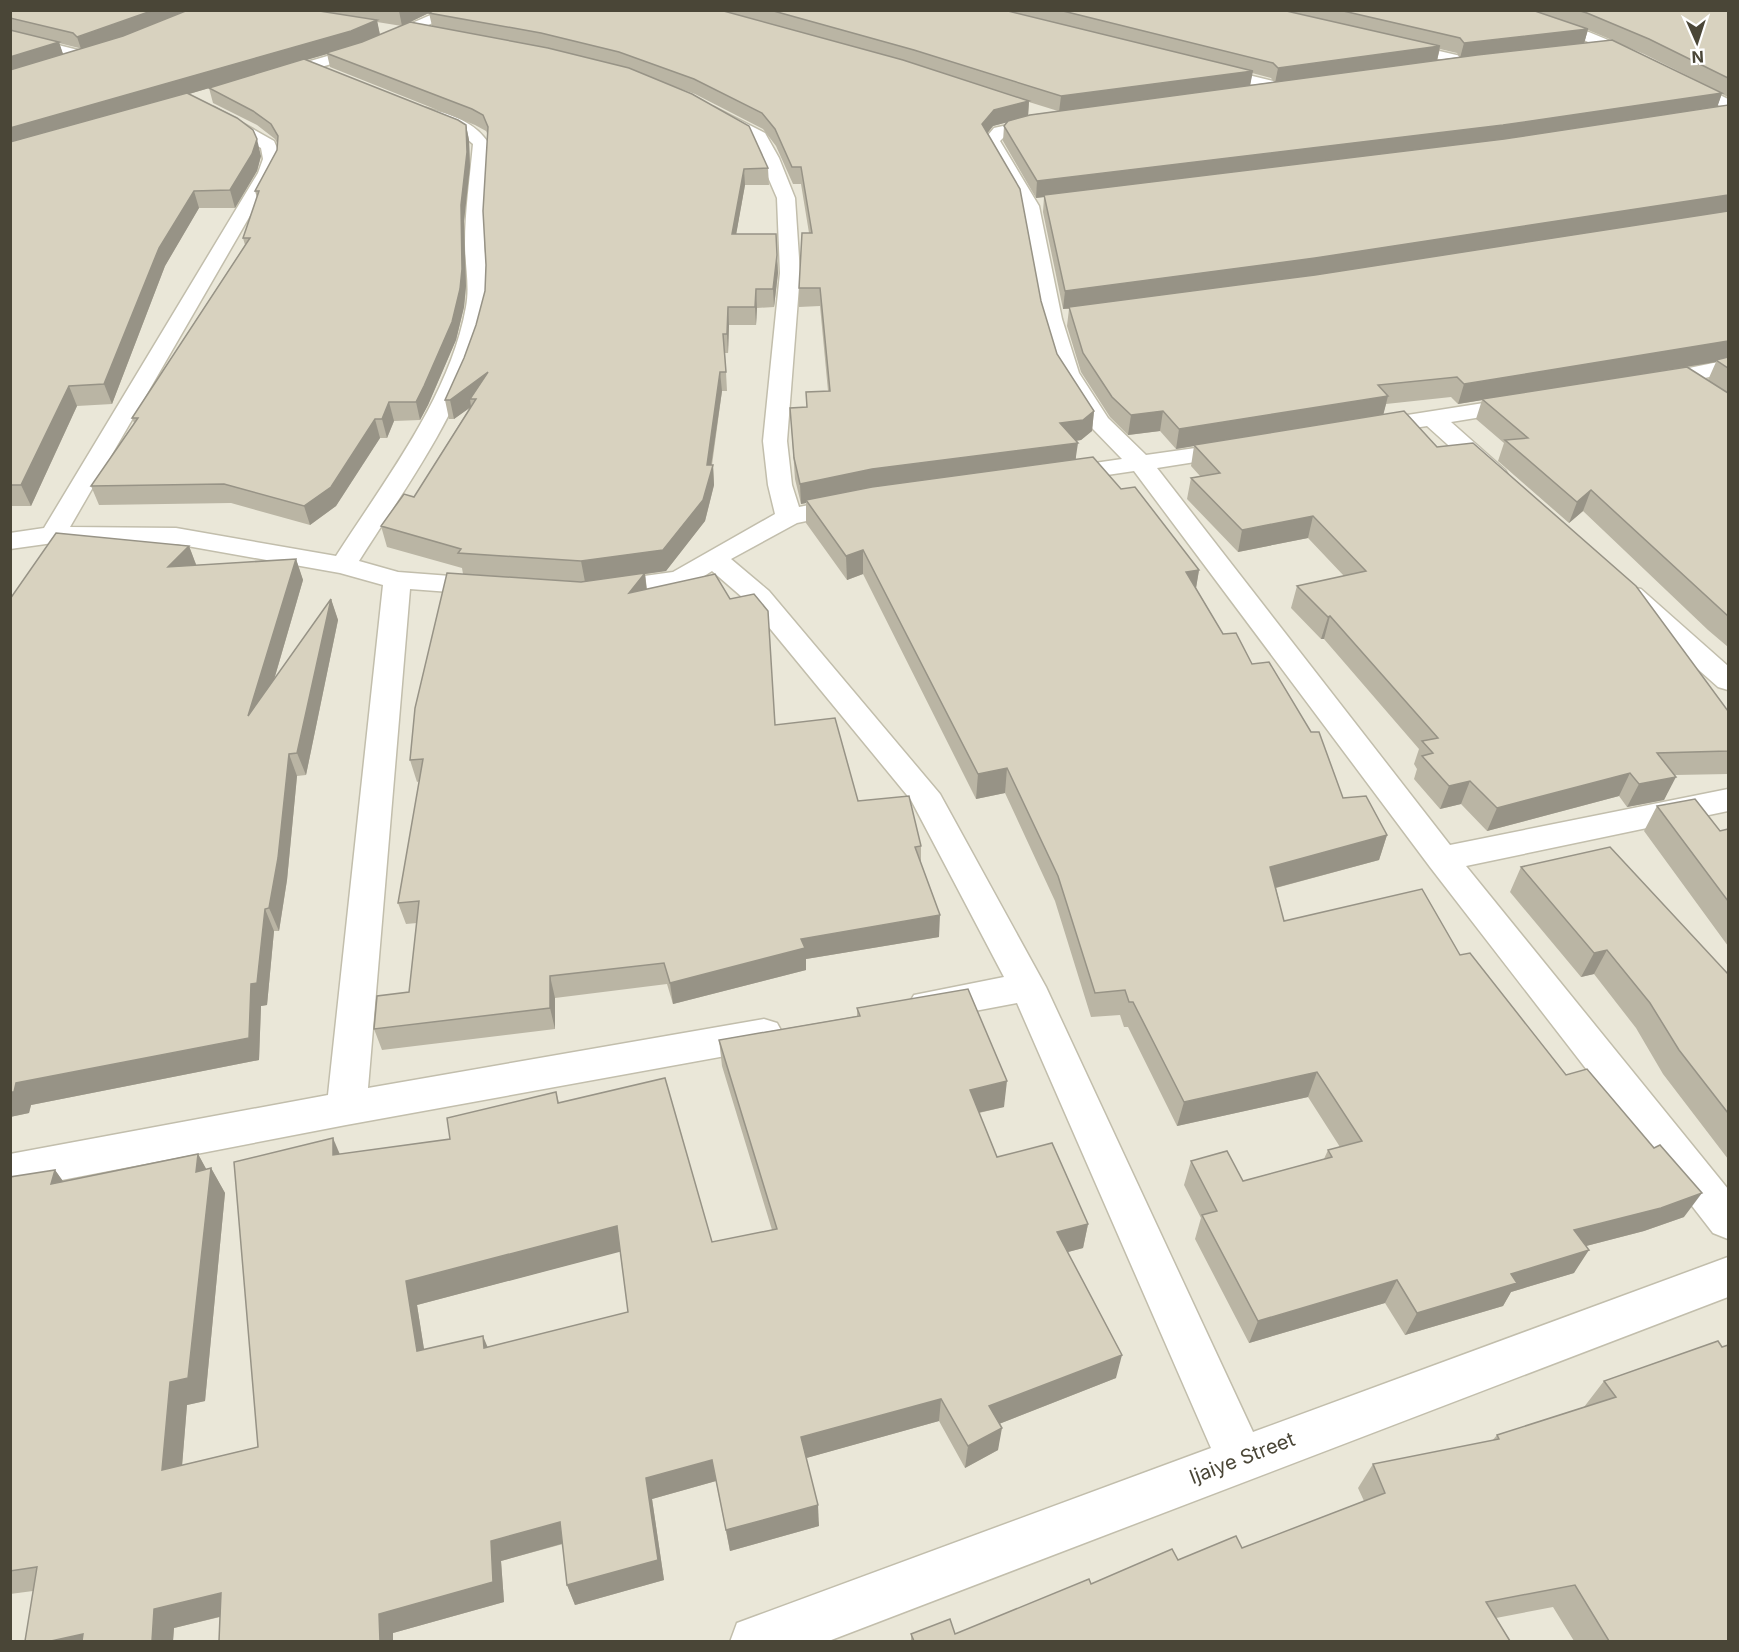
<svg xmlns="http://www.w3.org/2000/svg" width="1739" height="1652" viewBox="0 0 1739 1652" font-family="Inter,sans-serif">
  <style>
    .residential { fill: #eae7d8 }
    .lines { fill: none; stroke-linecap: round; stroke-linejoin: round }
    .minor-casing { stroke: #c2beac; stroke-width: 3 }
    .minor { fill: #fff; fill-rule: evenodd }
    .wall { fill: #bab5a4; fill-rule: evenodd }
    .shaded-wall { fill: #979386 }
    .building { fill: #d8d2bf; stroke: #979386; stroke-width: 1.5; fill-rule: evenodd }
    .labels { text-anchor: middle; stroke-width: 6; stroke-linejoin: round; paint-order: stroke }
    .near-street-label { font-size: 20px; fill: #4a4637; stroke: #fff }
  </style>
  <rect width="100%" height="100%" fill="#f6f4ea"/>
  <rect class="residential" x="11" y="11" width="1717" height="1630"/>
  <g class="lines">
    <g class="minor-casing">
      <g id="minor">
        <path d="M442,10h19l-96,44 -91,27 -8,-5 3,-3 86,-25z"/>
        <path d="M1491,10c76,0 169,56 237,89v11l-144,-70z"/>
        <path d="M10,33l68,17 2,3 -7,4 -63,-16z"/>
        <path d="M1396,41l82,19 2,3 -7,4 -82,-19 -2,-3 2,-3z"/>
        <path d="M1207,65l82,20 3,3 -8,5 -82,-21 -2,-3 2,-3z"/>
        <path d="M214,107l60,34 6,14 -3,14 -207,358 106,1 160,28c48,-75 114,-159 130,-249 4,-21 -1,-42 -1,-63 0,-33 5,-67 8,-100l-14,-12 -39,-16 -2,-3 8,-5c24,6 50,14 63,36 -2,32 -5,64 -5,96 1,23 6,46 2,69 -16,93 -78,174 -127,252l39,11 92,7 10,2 4,6 -4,6 -10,2 -80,-6 -42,499 396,-69 13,4 6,11 -6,11 -13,4 -418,76 -336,65v-36l318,-59 55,-510 -43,-12 -164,-29 -123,-1 -43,6v-16l34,-5 214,-355 5,-14 -2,-11 -53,-33 -2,-3 2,-3z"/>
        <path d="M714,107l51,26 14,25 16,40 5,75 -13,168 5,44 7,22 50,-10 9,3 4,5 -4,5 -61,13 -66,36 38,32 171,203 106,193 207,445 475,-175v40l-902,345h-96l7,-19 19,-7 455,-168 -194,-445 -90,17 -13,-5 -6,-10 6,-10 90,-18 -93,-177 -162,-197 -37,-32 -22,14 -10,2 -79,11 -10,-2 -4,-6 4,-6 10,-2 72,-10 102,-58 -7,-29 -5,-44 17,-168 -3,-75 -25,-58 -44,-25 -2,-3 2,-3z"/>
        <path d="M1048,116l8,5 -2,3 -48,11 -6,6 39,65 23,113 17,54 29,45 38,37 92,-13 8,2 4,5 -4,5 -89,14 293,377 278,-56v22l-262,55 262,323v50l-15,-6 -283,-366 -296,-396 -74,11 -9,-2 -3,-5 3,-5 9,-2 62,-9 -31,-32 -34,-54 -15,-54 -21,-113 -38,-65 11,-13z"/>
        <path d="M1728,360v13l-75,16 -8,-2 -3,-5 3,-5z"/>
        <path d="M1522,397l8,2 3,5 -3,5 -79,13 54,48 3,5 -3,5 -9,2 -9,-2 -60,-54 -58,9 -8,-2 -4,-5 4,-5 8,-2z"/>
        <path d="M1631,587l10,2 87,77v24l-10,-3 -97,-86 -4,-6 4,-6z"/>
      </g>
    </g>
    <use href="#minor" class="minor"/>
  </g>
  <g class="wall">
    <path d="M10,10h1718v87l-6,-3 -5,12 11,-1v542l-20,-17 -125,-119 -14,12 -71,-62 6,-18 -28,-24 6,-19 -24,4 -7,-7 -65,7 -3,10 54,33 291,264v63l-53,1 -11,25 -37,7 -8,-11 -132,35 -26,-27 -21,5 -26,-30 3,-10 -3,-5 5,-15 -95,-110h-3l-30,-31 6,-22 47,-10 -36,-38 -70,14 -51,-53 4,-21 9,-2 -9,-10 3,-20 -18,3 -16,-18 -32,4 -18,-18 -29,-45 -14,-46 2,-17h-6l-20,-97 1,-15 -8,1 -33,-57 1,-15 3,-4 -14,4 -6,8 54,167 16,53 37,57 -2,20 -11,9 -5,1v19l45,29 78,81 -3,18 27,46 29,30 91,134 44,37 -8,25 -103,28 8,33 176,34 106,120 118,142 -40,14 -58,15 -12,27 -63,19 -8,14 -98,29 -20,-32 -136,40 -54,-104 6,-21 -17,-33 7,-24 52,20 81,-22 4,-9 12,-3 -32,-50 -131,29 -49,-99h-4l-4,-12 -29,2 -36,-116 -50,-108 -29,6 -113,-225 -16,6 -41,-57v-20l-5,1 -6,-25 -5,-71 17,-1 21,-16 -8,-85 -21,1v-19l10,-55 -8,-49h-8l-17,-38 -13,-17 -68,-35 -22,-8 95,82 1,17h-24l-9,49h40l2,39 -4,34 -17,1 -1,17h-27l-1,28h-3l2,38h-5l-10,74h1l1,20 -9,36 -39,50 -21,3 2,15 128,136 83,76 63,45v17l18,74 -133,22v11l-133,34 -6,-20 -112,14v31l-173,21 -8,-21 35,-37 8,-69 -11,1 -8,-21 22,-122 -3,1 -7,-22 173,-178 -120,-8 -1,-6 -75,-21 -6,-21 33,-29 56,-90 -16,12h-5l-4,-19 19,-42 12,-33 9,-34 1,-26 2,-130 -2,-4 -11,-6 -145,-58 -3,-13 -21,6 160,65 3,15 1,27 -6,54 2,65 -2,21 -8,33 -28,65 -8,15 -26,1 -7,17h-7l-44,68 -26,19 -79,-22 -132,2 -8,-19 43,-63 -2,-5 113,-173 -2,-7 14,-40 -2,-7 22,-41v-7l-2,-4 -18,-14 -44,-22 -4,-15 -20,6 72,62 -4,15 -22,37h-36l-34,58 -53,138 -35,2 -46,100h-21zM429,13l3,13 -52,9 -3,-13 25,4zM1588,30l24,10 -28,3zM1613,41l31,13 54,27zM59,43l20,5 1,1 -17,5zM1440,49l17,4 2,4 -22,3zM1252,73l19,5 3,4 -24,3zM1029,102l29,9 -30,4zM1716,362l-8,18h-103z"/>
    <path d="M189,546l7,19 100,-6 7,21 -29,100 57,-81 7,21 -32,155 -9,1 -10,104 -8,51h-5l-7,74 -6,1 -2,54 -228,45 -2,8 -19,4v-518z"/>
    <path d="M1657,806l63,25 8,-2v117l-84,-115z"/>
    <path d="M1521,867l207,107v185l-65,-85 -27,-46 -42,-54 -13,3 -71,-85z"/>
    <path d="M857,1008l147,99 -25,6 18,44 91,67 -5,24 -15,4 48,126 -117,46 -1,26 -33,18 -26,-47 -133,37 13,68 -89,25 -14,-70 -64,18 12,81 -89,25 -8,-20 -4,-41 -62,17 3,41 -111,31v8h-174l1,-24 -46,11 -1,13h-148l8,-50 -23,3v-417l45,-7 8,12 135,-28 8,15 5,-1 14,25 -20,208 -18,4 -5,60 76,-18 82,-293 110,-15 106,-47 3,11 153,139 60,-12 -50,-164 -3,-26 138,-24zM620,1251l8,61 -140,35 -64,3 -7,-45z"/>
    <path d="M1718,1341l10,300h-154l-21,-34 -57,11 14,23h-599v-7h44l136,-50 87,-24 64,-12 122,-47 -6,-13 15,-24 119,-23 5,-6 87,-28 20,-26z"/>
  </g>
  <g class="shaded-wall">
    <path d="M154,10h45l-117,42 -5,-15z"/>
    <path d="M401,10h34l-33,16 -3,-15z"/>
    <path d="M377,20l3,15 -26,11 -28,7 1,1 -317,92v-18z"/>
    <path d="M1588,29l-4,15 -124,14 4,-15z"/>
    <path d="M59,42l5,15 -54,16v-16z"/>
    <path d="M1440,46l-3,15 -162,22 3,-15z"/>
    <path d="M1253,71l-3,15 -191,26 2,-16z"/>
    <path d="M1722,93l-5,15 -218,33 -463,57 1,-17z"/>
    <path d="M1029,101l-1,16 -35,9 -12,15 1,-17 12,-14z"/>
    <path d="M466,125l3,15 1,27 -6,54 2,65 -2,21 -8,33 -28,65 -8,15 -4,-18 45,-197z"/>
    <path d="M257,139l4,17 -4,15 -22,37 -5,-18z"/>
    <path d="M744,169l1,16 -12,67 -1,-18z"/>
    <path d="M194,191l5,17 -34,58 -53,138 -8,-20 55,-136z"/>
    <path d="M1728,195v17l-417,65 -248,32 2,-18z"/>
    <path d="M777,255l1,18 -4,34 -1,-18z"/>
    <path d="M756,289l1,19 -1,17 -1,-18z"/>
    <path d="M728,307l1,18 -1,28 -1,-19z"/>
    <path d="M1728,341v18l-12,1v2l-258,42 6,-20z"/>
    <path d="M488,372l-12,27h-6l1,8 -17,12 -4,-19z"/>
    <path d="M720,372l2,19 -12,82 3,-8 1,20 -9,36 -39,50 -21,3 2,20 -15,20 -47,-32 -4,-21 126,-96z"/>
    <path d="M69,386l8,20 -46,100 -10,-21z"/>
    <path d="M1388,396l-5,20 -189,29v1l-18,3 3,-20z"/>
    <path d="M389,402l5,19 -7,17 -5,-19z"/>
    <path d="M1094,411l-2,20 -11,9 -23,3 2,-20z"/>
    <path d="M1163,411l-3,20 -32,4 3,-20z"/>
    <path d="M375,419l5,19 -44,68 -26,19 -6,-19z"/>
    <path d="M1078,443l-3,20 -269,37v3l-5,1 -1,-20 72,-15z"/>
    <path d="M1591,490l-8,21 -14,12 8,-21z"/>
    <path d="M1313,516l-5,22 -70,14 4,-22z"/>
    <path d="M189,546l8,21h-29z"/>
    <path d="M863,550v24l-16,6 -1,-24z"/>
    <path d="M296,559l7,21 -46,158 -9,-22z"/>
    <path d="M1199,570l-4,24 -9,-22z"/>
    <path d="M331,599l7,21 -32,155 -9,-22z"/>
    <path d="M1330,616l-6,23h-3l7,-22z"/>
    <path d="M289,754l8,22 -10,104 -8,51 -10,-23z"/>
    <path d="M1007,768l-2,25 -29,6 2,-25z"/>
    <path d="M1630,773l-11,23 -132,35 10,-23z"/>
    <path d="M1676,777l-12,23 -37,7 12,-23z"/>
    <path d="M1470,781l-9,23 -21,5 9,-23z"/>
    <path d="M1387,835l-8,25 -116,31 7,-24z"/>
    <path d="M265,909l9,22 -7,74 -6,1 -2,54 -228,45 -2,8 -19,4v-25l6,-9 235,-99z"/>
    <path d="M940,915l-1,22 -133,22v11l-133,34 -3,-21 131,-44z"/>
    <path d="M1607,950l-13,24 -13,3 13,-24z"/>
    <path d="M550,976l5,22v31l-5,-21z"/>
    <path d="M1317,1072l-9,25 -131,29 7,-24z"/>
    <path d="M1007,1081l-3,26 -36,8 2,-25z"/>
    <path d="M333,1138l11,26 -11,-9z"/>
    <path d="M198,1154l12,22 1,-8 14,25 -20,208 -18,4 -7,86 -18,-21 8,-88z"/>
    <path d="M55,1170l18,25 -22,-11z"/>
    <path d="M1702,1193l-18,24 -40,14 -85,22 15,-23z"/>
    <path d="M1088,1224l-5,24 -30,8 4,-24z"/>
    <path d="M617,1226l6,25 -206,54 11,69 -11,-23 -11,-70z"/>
    <path d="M1589,1250l-15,23 -63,19 -8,14 -98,29 12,-22 94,-39z"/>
    <path d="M1397,1280l-12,23 -136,40 9,-22z"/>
    <path d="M483,1336l10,24 -9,-12z"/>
    <path d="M1122,1355l-6,23 -130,51 3,-23z"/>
    <path d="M941,1399l-2,22 -136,38 -2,-22z"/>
    <path d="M1002,1428l-4,22 -33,18 3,-22z"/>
    <path d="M712,1460l4,21 -64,18 12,81 -89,25 -8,-20 79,-107z"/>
    <path d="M818,1505l1,21 -89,25 -4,-21z"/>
    <path d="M560,1522l8,20 -67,19 3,41 -111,31v8h-13l-1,-27 112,-73z"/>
    <path d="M221,1593l18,19 -65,16 -1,13h-21l2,-32z"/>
    <path d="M83,1634l9,7h-41z"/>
  </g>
  <g class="building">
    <path d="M10,10h144l-77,27 -4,-4 -63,-15z"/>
    <path d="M188,10h125l64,10 -26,11 -341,97v-58l113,-34z"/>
    <path d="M434,10h286l183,50 126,41 -35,9 -12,14 38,65 21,112 16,53 37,57 -11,9 -23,3 18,20 -206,26 -72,15 -6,-26 -4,-50 17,-1 -1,-15 24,-1 -10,-103h-21l3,-55h10l-11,-66h-9l-17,-38 -13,-16 -68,-34 -75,-27 -78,-19 -112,-20z"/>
    <path d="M770,10h234l249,61 -192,25 -147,-46z"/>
    <path d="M1059,10h223l158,36 -162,22 -5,-5z"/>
    <path d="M1339,10h193l56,19 -124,14 -4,-5z"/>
    <path d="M1577,10h151v68l-79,-39 -62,-26z"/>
    <path d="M410,22l138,26 81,20 63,26 57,32 19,42 -24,1 -12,65h44l1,21 -4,34h-17l-1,18h-27l-1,27h-4l3,38h-6l-13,93h6l-10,35 -40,50 -82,11 -123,-8 3,-4 -80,-23 23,-32 10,3 62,-98h-6l18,-27 -38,28h-5l19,-42 12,-33 9,-34 1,-26 -3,-54 5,-84 -5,-12 -11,-6 -146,-56 36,-11z"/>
    <path d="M10,30l49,12 -49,15z"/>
    <path d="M1612,40l110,53 -219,32 -466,56 -33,-55 4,-5 22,-6 447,-60z"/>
    <path d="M304,59l154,61 8,5 1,27 -6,53 1,64 -2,20 -8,33 -28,64 -8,16h-27l-7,17h-7l-44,68 -27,19 -80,-22 -133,2 47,-68h-6l118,-180h-7l16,-47h-4l22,-41 1,-14 -7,-12 -18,-13 -44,-23z"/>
    <path d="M187,93l50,25 16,12 4,9 -5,15 -22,36 -36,1 -35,57 -55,136 -35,2 -48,99h-11v-343z"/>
    <path d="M1728,105v90l-413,63 -250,33 -21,-96 460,-56z"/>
    <path d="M1728,211v130l-264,43 -7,-7 -79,8 10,11 -209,33 -16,-18 -32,4 -19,-18 -29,-44 -14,-46 246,-32z"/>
    <path d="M1728,357v11l-12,-8z"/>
    <path d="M1687,367l41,26v223l-137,-126 -14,12 -72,-62 23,-2 -46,-39z"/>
    <path d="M1404,411l33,36 36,-4 163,143 92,125v40l-71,2 19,24 -37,7 -9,-11 -133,35 -27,-27 -21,5 -27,-30 11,-3 -11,-12 16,-3 -108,-122 -2,1 -31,-31 69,-15 -53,-55 -71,14 -51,-52 29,-5 -26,-28z"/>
    <path d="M1093,457l28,32 14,-2 64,83 -13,2 37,62 13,-1 16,31 17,-2 42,70h8l24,66 23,-2 21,39 -117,32 14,54 138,-32 38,66 10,-2 96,122 21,-6 67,79 6,-3 42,48 -41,15 -87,22 15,20 -78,24 6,9 -100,30 -20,-33 -139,41 -56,-106 15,-4 -26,-50 36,-10 16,30 89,-24 -4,-7 34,-9 -45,-69 -133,30 -51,-100h-4l-4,-12 -30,3 -37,-117 -51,-108 -29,6 -115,-224 -17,6 -40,-56 66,-13z"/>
    <path d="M56,533l133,13 -21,21 128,-8 -48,157 83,-117 -34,154 -8,1 -11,104 -9,50 -4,1 -8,74 -6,1 -2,54 -233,45 -2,9h-4v-493z"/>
    <path d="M447,573l134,9 64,-9 -16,20 86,-19 15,25 24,-5 14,17 7,114 60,-7 23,83 51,-5 12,50 -6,1 25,68 -139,24 4,9 -135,35 -6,-20 -114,13v32l-176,21 3,-33 32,-4 10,-91 -21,2 25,-144 -13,1 5,-52z"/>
    <path d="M1695,799l25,32 8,-2v72l-71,-95z"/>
    <path d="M1610,847l118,127v139l-49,-63 -29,-47 -43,-53 -13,3 -73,-86z"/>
    <path d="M968,989l39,92 -37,9 27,67 55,-14 36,81 -31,8 65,123 -133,51 13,22 -34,18 -27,-47 -140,38 17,68 -92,25 -14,-70 -66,18 12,82 -91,25 -7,-63 -69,19 2,41 -114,32 1,27h-161l2,-48 -67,16 -2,32h-70l1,-7 -32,7h-26l12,-74 -27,4v-394l45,-7 -4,14 147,-30 -2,18 15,-4 -23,210 -18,4 -8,88 96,-23 -24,-285 99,-24v17l117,-16 -3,-21 109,-26 2,11 107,-25 47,164 65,-13 -58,-189 141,-24 -3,-8zM617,1226l11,86 -144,36 -1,-12 -66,15 -11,-70z"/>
    <path d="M1718,1341l4,6 6,-2v296h-119l-34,-56 -89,17 24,39h-596l-3,-7 39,-15 5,15 134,-55 2,5 81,-35 6,11 58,-24 6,12 143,-55 -12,-29 126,-25 -2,-4 119,-38 -12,-16z"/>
  </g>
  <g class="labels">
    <g class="near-street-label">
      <text transform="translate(1242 1458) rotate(-21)" y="7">Ijaiye Street</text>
    </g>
  </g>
  <rect width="1739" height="1652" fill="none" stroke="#4a4637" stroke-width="24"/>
  <g transform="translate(1697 42) rotate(177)" stroke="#ffffff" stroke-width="4.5" paint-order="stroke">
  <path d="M0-4.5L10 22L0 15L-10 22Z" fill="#4a4637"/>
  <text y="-9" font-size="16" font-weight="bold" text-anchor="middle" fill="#4a4637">N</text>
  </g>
</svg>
